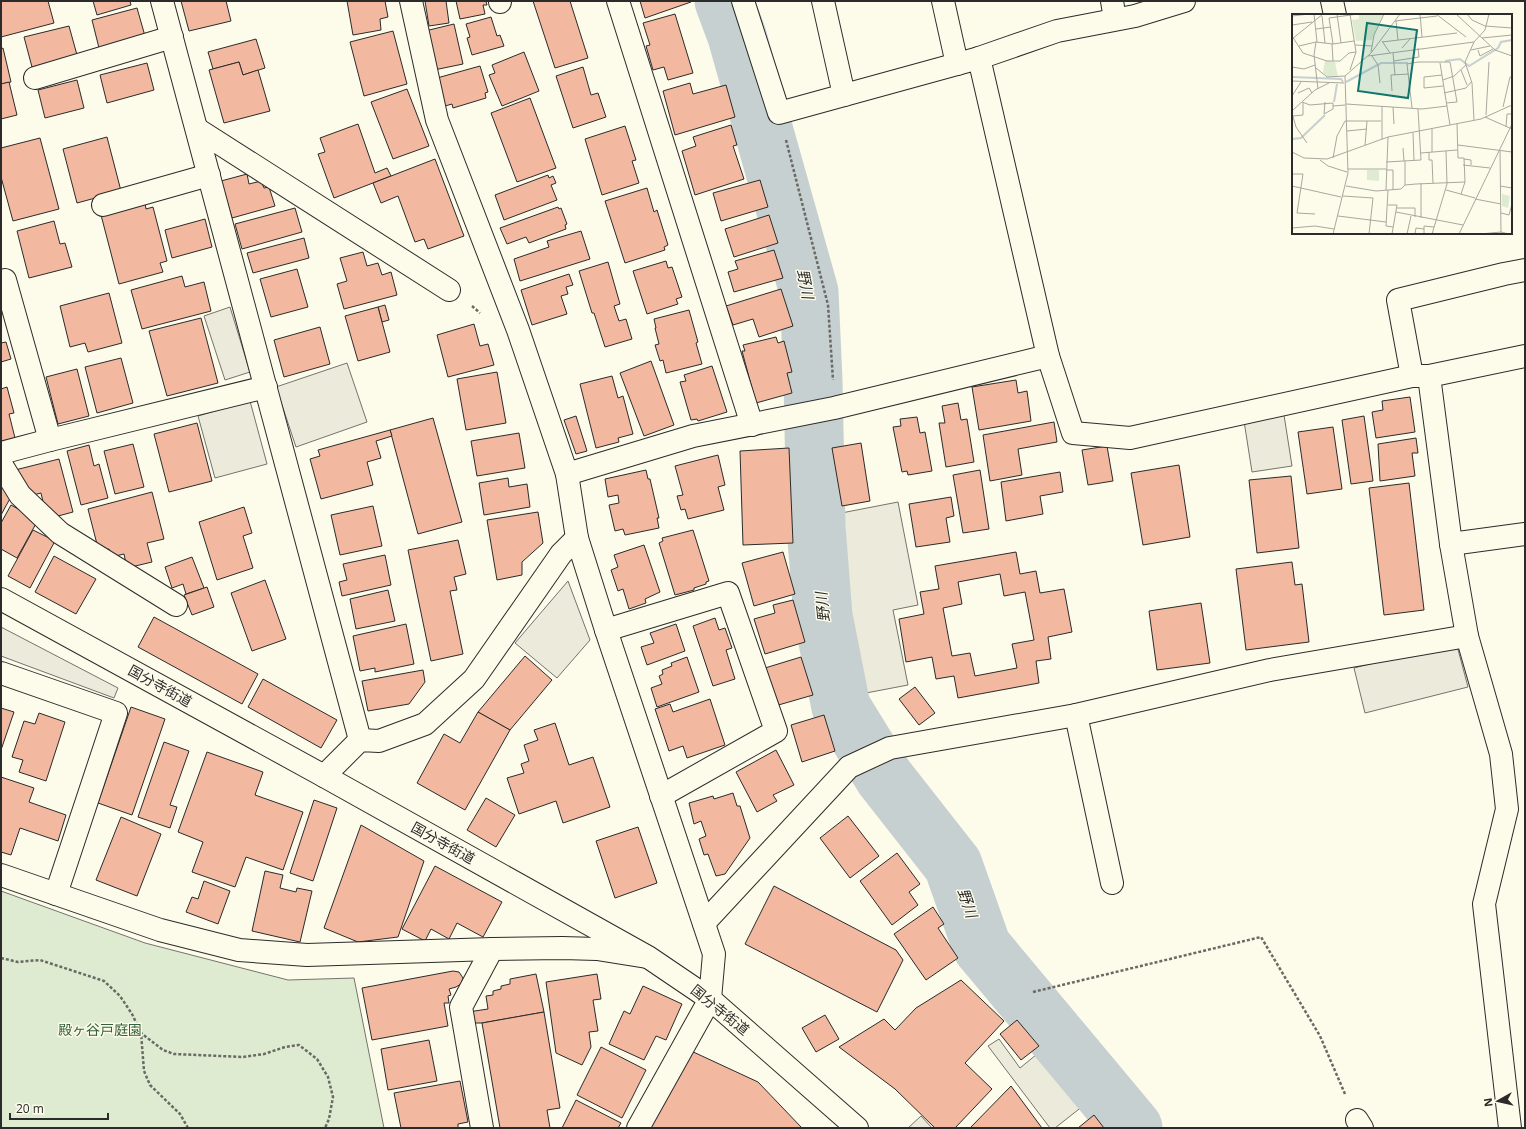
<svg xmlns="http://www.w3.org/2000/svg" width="1526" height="1129" viewBox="0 0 1526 1129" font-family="'Open Sans','Noto Sans JP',sans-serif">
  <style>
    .green { fill: #deebd1; stroke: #74746e }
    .parking { fill: #eceadb; stroke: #74746e }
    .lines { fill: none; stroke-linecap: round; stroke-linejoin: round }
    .river { stroke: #c7d0d0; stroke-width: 59 }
    .building { fill: #f2b8a0; stroke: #2b2b2b; fill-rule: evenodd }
    .minor-casing { stroke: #2b2b2b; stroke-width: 24 }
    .major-casing { stroke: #2b2b2b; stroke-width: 24 }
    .path { stroke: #6a6964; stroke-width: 2.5; stroke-dasharray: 3 2; stroke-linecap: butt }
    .minor { stroke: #fdfbea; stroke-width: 22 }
    .major { stroke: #fdfbea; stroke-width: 22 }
    .labels { text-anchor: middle; stroke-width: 3; stroke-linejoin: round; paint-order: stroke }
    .street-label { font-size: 14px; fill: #2b2b2b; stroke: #fdfbea }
    .park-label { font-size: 14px; fill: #34623c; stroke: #fdfbea }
    .water-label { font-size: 15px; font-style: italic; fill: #2b2b2b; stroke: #fdfbea }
    .inset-river { fill: none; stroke: #c7d0d0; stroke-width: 2 }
    .inset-road { fill: none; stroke: #a9a89e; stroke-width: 1 }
    .view { fill: #0f766e; fill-opacity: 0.15; stroke: #0f766e; stroke-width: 2 }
    .inset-edge { fill: none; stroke: #2b2b2b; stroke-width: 2 }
  </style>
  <rect width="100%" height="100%" fill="#fdfbea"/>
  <path class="green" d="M1,891l144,52 143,37 66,-2 30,150h-383z"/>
  <g class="parking">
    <path d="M230,307l20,65 -25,8 -21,-64z"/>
    <path d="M347,363l20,59 -71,25 -20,-60z"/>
    <path d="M250,401l17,63 -52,14 -17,-62z"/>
    <path d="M1284,415l8,51 -40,6 -8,-51z"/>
    <path d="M898,502l20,103 -25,5 15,75 -42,8 -24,-57 -11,-121z"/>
    <path d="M568,581l22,59 -33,38 -42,-35z"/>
    <path d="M1,627l117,61 -4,10 -113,-42z"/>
    <path d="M1456,642l12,45 -103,26 -11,-45z"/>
    <path d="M999,1039l21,29 22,-18 46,52 -33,26h-5l-62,-82z"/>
    <path d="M921,1116l11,12h-24z"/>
  </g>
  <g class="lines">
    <path class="river" d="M724,1l13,35 72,256 4,88 3,147 7,89 18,91 43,70 69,88 29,82 151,181"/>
  </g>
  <g class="building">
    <path d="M1,1h47l6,22 -53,14z"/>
    <path d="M93,1h37l1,4 -34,10z"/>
    <path d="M181,1h45l5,20 -42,10z"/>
    <path d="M347,1h38l3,16 -8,2 1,11 -28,5z"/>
    <path d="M425,1h21l3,22 -20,3z"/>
    <path d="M456,1h30l1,4h-4l2,9 -25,5z"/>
    <path d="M533,1h37l18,57 -33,10z"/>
    <path d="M640,1h51v1l-46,16z"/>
    <path d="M137,8l8,28 -46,12 -7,-28z"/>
    <path d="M675,14l18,59 -25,7 -4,-13 -11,3 -7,-24 4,-1 -7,-22z"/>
    <path d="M491,17l6,19 3,-1 4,11 -32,9 -5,-17 3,-1 -4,-13z"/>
    <path d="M454,24l9,40 -29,6 -9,-39z"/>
    <path d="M69,26l8,29 -45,12 -8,-30z"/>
    <path d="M393,31l14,53 -43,12 -14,-54z"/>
    <path d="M256,39l9,29 -22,7 -4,-13 -26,7 -5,-17z"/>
    <path d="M3,48l8,34 -10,2v-35z"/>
    <path d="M524,52l15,39 -37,15 -13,-31 6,-2 -3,-8z"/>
    <path d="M239,62l4,13 15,-5 12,41 -46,12 -15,-53z"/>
    <path d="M147,63l7,27 -47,13 -7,-28z"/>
    <path d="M480,66l8,26 -3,1 1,5 -33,10 -1,-4 -7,2 -8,-28z"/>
    <path d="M583,67l8,28 7,-2 8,24 -33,11 -17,-52z"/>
    <path d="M77,80l7,28 -39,10 -7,-28z"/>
    <path d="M9,82l8,33 -16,4v-35z"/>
    <path d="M690,83l3,11 33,-9 9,32 -60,18 -12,-44z"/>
    <path d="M407,89l22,57 -36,13 -22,-57z"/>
    <path d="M530,98l26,70 -39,14 -26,-69z"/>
    <path d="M358,124l17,49 12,-5 4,8 -57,22 -16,-44 7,-2 -5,-14z"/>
    <path d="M731,125l6,20 -4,1 11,33 -49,16 -13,-44 14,-5 -3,-9z"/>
    <path d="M625,126l11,34 -4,1 7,22 -37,12 -17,-56z"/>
    <path d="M107,137l14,54 -44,12 -14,-54z"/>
    <path d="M40,138l19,71 -46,12 -12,-44v-29z"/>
    <path d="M435,159l29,77 -36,13 -4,-10 -9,3 -17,-46 -17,7 -8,-20z"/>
    <path d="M247,174l2,10 12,-3 3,7 5,-1 6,19 -43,12 -11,-37z"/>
    <path d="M548,175l1,3 4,-2 3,7 -5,2 6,15 -53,20 -9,-25z"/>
    <path d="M760,180l8,27 -47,14 -8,-28z"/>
    <path d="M647,188l7,24 3,-2 11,35 -4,2 1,3 -40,13 -20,-62z"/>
    <path d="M145,203l1,6 7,-2 14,54 -7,2 3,9 -44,12 -18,-69z"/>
    <path d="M558,207l1,2 2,-1 6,16 -2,1 1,4 -37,14 -3,-6 -19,7 -7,-16z"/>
    <path d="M295,208l7,24 -60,17 -7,-25z"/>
    <path d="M769,215l9,28 -44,14 -9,-28z"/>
    <path d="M205,219l7,28 -40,11 -7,-28z"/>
    <path d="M54,221l6,23 5,-1 7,24 -43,11 -12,-47z"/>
    <path d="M581,231l9,28 -70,22 -6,-22 35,-12 -2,-6z"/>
    <path d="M304,238l5,20 -56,15 -6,-20z"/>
    <path d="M774,250l9,28 -49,14 -6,-20 10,-3 -3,-8z"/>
    <path d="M363,252l4,14 11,-3 4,12 9,-3 6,23 -53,14 -7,-25 10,-3 -7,-23z"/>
    <path d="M666,261l2,7 4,-1 10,30 -6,2 2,5 -31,10 -14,-43z"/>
    <path d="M608,262l12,42 -6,2 5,15 7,-2 6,20 -27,8 -11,-34h-2l-13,-42z"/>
    <path d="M297,269l11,38 -37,10 -11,-38z"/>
    <path d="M569,274l4,11 -7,2 2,7 -7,2 6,18 -35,11 -11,-35z"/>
    <path d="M182,276l3,11 19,-5 7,29 -69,18 -11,-39z"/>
    <path d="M781,289l12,37 -34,11 -6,-18 -20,6 -7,-19z"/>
    <path d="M109,293l13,50 -34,9 -3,-9 -15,4 -10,-41z"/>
    <path d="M385,305l4,15 -7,2 -4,-15z"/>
    <path d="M378,307l12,45 -32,9 -13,-45z"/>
    <path d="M689,310l9,32 -2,1 6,21 -36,9 -3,-13 -3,1 -5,-16 4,-1 -4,-16h1l-2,-9z"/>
    <path d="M201,318l17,65 -51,13 -18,-65z"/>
    <path d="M474,324l6,22 8,-2 6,21 -46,12 -11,-42z"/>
    <path d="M320,327l10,37 -46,13 -10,-37z"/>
    <path d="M776,337l2,6 6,-2 8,31 -5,1 5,20 -36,10 -14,-52h3l-2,-6z"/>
    <path d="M6,342l5,17 -10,3v-19z"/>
    <path d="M121,358l12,45 -36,10 -12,-46z"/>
    <path d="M651,361l23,64 -30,11 -24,-63z"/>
    <path d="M712,366l15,46 -29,9 -1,-2 -6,1 -11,-38 6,-1 -2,-6z"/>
    <path d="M77,369l12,47 -31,8 -12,-47z"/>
    <path d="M497,372l9,51 -40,7 -9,-51z"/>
    <path d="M612,376l6,22 5,-2 10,38 -15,4 1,4 -23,6 -16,-64z"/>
    <path d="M1016,380l2,13 9,-2 4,30 -52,9 -7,-43z"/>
    <path d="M7,387l7,26 -5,1 6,24 -14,4v-53z"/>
    <path d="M1410,397l5,35 -39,6 -4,-26 11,-2 -1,-9z"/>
    <path d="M958,403l3,17 6,-1 7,43 -28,5 -7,-44h6l-3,-17z"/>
    <path d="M576,416l11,35 -11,3 -12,-34z"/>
    <path d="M1364,416l9,65 -22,3 -9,-64z"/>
    <path d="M917,417l3,16 5,-1 7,39 -24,4 -1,-4 -5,1 -9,-45 8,-1 -1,-7z"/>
    <path d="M433,418l29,104 -44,12 -28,-104z"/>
    <path d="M1054,422l3,20 -39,7 4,26 -32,6 -7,-46z"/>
    <path d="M197,423l15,58 -43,11 -15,-58z"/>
    <path d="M1333,427l9,62 -35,5 -9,-62z"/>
    <path d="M390,430l2,6 -16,5 5,17 -14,4 6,23 -52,14 -11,-40 10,-3 -2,-6z"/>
    <path d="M519,433l6,35 -48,8 -6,-35z"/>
    <path d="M1416,438l2,15h-6l3,23 -35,5 -2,-37z"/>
    <path d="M861,443l9,58 -28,5 -10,-58z"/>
    <path d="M133,444l11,43 -29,7 -11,-43z"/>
    <path d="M89,445l5,21 5,-2 9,34 -27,7 -14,-54z"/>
    <path d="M1107,446l6,35 -25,4 -6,-35z"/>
    <path d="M789,448l4,95 -50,2 -3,-94z"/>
    <path d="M718,455l7,30 -7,2 6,23 -36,9 -3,-10 -4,1 -4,-14 6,-1 -8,-29z"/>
    <path d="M59,459l14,53 -26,7 -6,-26 -12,3 -14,-26z"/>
    <path d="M1179,465l11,72 -47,8 -12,-72z"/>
    <path d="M646,470l2,9h2l9,39h-2l2,10 -34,7 -2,-6 -8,2 -6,-26 10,-2 -1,-8 -10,2 -3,-18z"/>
    <path d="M980,470l9,59 -26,4 -10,-58z"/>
    <path d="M1060,472l3,20 -23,4 3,18 -37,7 -5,-39z"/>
    <path d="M1291,476l8,72 -42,5 -8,-73z"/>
    <path d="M508,478l1,9 18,-3 3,23 -46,8 -5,-32z"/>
    <path d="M1409,483l15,127 -40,5 -15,-127z"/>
    <path d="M1,486l12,7 -12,22z"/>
    <path d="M152,492l12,47 -17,4 5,19 -25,6 -3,-14 -13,3 -2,-8 -10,3 -11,-43z"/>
    <path d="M951,497l3,19 -8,2 4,24 -34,5 -7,-43z"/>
    <path d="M11,505l27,15 -21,38 -16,-9v-26z"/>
    <path d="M373,506l9,40 -42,9 -9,-40z"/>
    <path d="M244,507l8,26 -9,3 10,32 -36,12 -18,-58z"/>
    <path d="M538,512l5,31 -21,19v13l-25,5 -10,-60z"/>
    <path d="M33,530l22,11 -25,47 -22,-12z"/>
    <path d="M693,530l16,51 -3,1v2l-12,4v2l-19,5 -16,-52 4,-2 -1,-3z"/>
    <path d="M458,540l8,34 -12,3 3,13 -7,1 13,63 -32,7 -23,-111z"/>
    <path d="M644,545l16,47 -15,7 1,4 -17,6 -6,-20 -5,2 -7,-21 7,-3 -4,-12z"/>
    <path d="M783,552l12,42 -41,12 -12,-43z"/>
    <path d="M1016,552l4,22 16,-3 4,22 24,-4 8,43 -24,5 3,22 -15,2 3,22 -81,15 -4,-22 -18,3 -4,-22 -26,5 -7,-43 25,-5 -4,-22 19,-3 -4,-23zM1000,574l4,22 21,-4 9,48 -22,4 5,24 -42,8 -5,-23 -18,3 -9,-48 19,-4 -4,-22z"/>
    <path d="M385,555l6,30 -49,11 -3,-14 8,-2 -4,-16z"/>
    <path d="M54,556l42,23 -20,35 -41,-22z"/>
    <path d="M192,557l12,31 -18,6 -3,-10 -11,4 -7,-21z"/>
    <path d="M1292,562l3,23 7,-1 7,58 -63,8 -10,-81z"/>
    <path d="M265,580l21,59 -34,12 -21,-58z"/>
    <path d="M207,587l7,20 -22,8 -8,-20z"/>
    <path d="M388,590l7,31 -39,8 -6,-30z"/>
    <path d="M793,600l12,42 -40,12 -11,-35 21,-6 -2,-8z"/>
    <path d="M1201,603l9,60 -53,7 -8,-59z"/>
    <path d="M154,617l104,57 -16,30 -104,-57z"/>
    <path d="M715,618l4,12 6,-2 7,20 -6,2 9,29 -22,7 -20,-60z"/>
    <path d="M406,624l8,40 -39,8v-4l-15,3 -7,-35z"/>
    <path d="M676,624l9,27 -38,14 -6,-18 13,-4 -4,-10z"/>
    <path d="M525,656l27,24 -42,50 -32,-18z"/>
    <path d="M687,657l12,35 -42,15 -6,-19 11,-4 -3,-8 4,-2 -1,-4 10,-4 -1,-3z"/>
    <path d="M801,657l12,38 -38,11 -10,-38z"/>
    <path d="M423,670l2,12 -16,22 -41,7 -6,-30z"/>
    <path d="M263,679l74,41 -16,28 -73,-41z"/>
    <path d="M915,687l20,26 -16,12 -20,-26z"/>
    <path d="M710,699l15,46 -38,13 -4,-12 -14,5 -14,-42 15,-5 3,8z"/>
    <path d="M131,707l34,12 -33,96 -34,-12z"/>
    <path d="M1,708l13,4 -13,38z"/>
    <path d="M478,712l32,18 -45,80 -48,-27 27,-49 16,9z"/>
    <path d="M39,713l26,9 -19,59 -27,-9 4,-12 -11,-3 12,-36 11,3z"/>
    <path d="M824,715l11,36 -33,11 -11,-37z"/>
    <path d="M555,723l14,42 24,-8 17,50 -47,16 -7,-22 -37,13 -12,-36 17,-5 -3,-9 8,-3 -5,-16 14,-5 -4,-10z"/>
    <path d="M164,742l25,9 -19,54 7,2 -7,21 -32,-11z"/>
    <path d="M776,750l18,35 -21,10 4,6 -20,11 -21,-40z"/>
    <path d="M207,752l56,20 -8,23 48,17 -20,58 -37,-13 -11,30 -43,-15 11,-30 -25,-10z"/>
    <path d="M1,777l33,11 -5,14 37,13 -8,26 -38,-13 -9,27 -10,-3z"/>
    <path d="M733,793l4,13h3l10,32 -25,36 -9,2 -8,-22 -4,1 -5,-16 7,-3 -5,-15 -7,3 -5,-21 24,-7 1,3z"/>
    <path d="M486,798l29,17 -19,32 -29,-17z"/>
    <path d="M314,800l23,8 -24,73 -23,-8z"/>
    <path d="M848,816l31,40 -29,22 -30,-40z"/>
    <path d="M121,817l40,17 -24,62 -41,-16z"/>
    <path d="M361,825l63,36 -26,76 -40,5 -34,-14z"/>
    <path d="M638,827l19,56 -42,15 -19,-57z"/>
    <path d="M897,853l23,31 -11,8 9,13 -26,20 -32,-44z"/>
    <path d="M435,866l67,36 -19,35 -26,-14 -8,16 -18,-10 -6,12 -23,-12z"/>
    <path d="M265,871l18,4 -3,13 16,4 1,-4 15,3 -12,51 -48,-11z"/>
    <path d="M204,881l26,10 -12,33 -32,-12 6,-15 6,2z"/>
    <path d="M774,886l122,64 7,10 -26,52 -132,-68z"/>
    <path d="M933,907l11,17 -6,4 20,30 -32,22 -32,-46z"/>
    <path d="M453,971l6,1 4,6 -2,6 -5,3 -7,2 2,6 -3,1 1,7h-5l4,23 -76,14 -10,-52z"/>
    <path d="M536,974l8,38 -62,11h-12l-2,-11 20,-3 -2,-13 7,-1v-4l8,-2v-3l9,-2v-5z"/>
    <path d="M597,974l4,25 -8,1 5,31 -9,1 2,15 -9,18 -26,-12 -10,-71z"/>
    <path d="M961,980l43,41 -39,42 27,26 -37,39h-20l-40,-39 -56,-42 45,-28 11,11 21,-22z"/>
    <path d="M643,986l39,18 -16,36 -10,-4 -12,24 -35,-16 15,-33 6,3z"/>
    <path d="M544,1012l16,96 -13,2 3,18h-50l-18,-105z"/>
    <path d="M825,1015l14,24 -23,13 -14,-24z"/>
    <path d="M1017,1020l22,26 -18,14 -21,-26z"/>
    <path d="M429,1040l8,41 -49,9 -7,-41z"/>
    <path d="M601,1047l45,23 -24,48 -45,-23z"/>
    <path d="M689,1050l69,32 44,46h-152z"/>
    <path d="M460,1081l8,41 -10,2v4h-57l-7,-35z"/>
    <path d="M1011,1086l31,42h-72z"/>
    <path d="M576,1100l45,23 -3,5h-56z"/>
    <path d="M1094,1115l10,13h-26z"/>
  </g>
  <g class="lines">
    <g class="minor-casing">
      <g id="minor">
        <path d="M162,1l198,739"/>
        <path d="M411,1l26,119 81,210 49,144 10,64 29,92 108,324 -4,45 -72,129"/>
        <path d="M500,1v1"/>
        <path d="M618,1l134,424"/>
        <path d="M743,1l36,112 200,-55 78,-27 78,-15 49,-15"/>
        <path d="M823,1l21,94"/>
        <path d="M943,1l14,63"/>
        <path d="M1112,1l3,18"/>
        <path d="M1332,1l3,14"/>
        <path d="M979,58l69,298 25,77 57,5 282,-62h17l96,-20"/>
        <path d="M35,78l137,-41"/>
        <path d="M197,129l252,161"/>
        <path d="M103,205l106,-30"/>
        <path d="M5,280l45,160"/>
        <path d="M1412,376l-14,-76 106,-26 21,-4"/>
        <path d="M1429,376l22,168 16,92 34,118 6,55 -23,95 26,224"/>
        <path d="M1,453l49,-13 216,-53"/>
        <path d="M1,464l19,31 40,38 116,72"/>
        <path d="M567,474l126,-38 141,-28 214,-52"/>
        <path d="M1451,544l74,-10"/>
        <path d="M606,630l122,-37 48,138 -115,65"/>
        <path d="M1,673l115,40 -60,181"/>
        <path d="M1076,715l36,168"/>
        <path d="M324,776l36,-36 19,1 46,-17 49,-45 87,-125 16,-16"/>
        <path d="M1,875l159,55 79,20 68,5 185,-6 70,-1 35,1 50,8"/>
        <path d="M704,923l145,-156 41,-19 186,-33 194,-45 197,-34"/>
        <path d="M1357,1120l5,8"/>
        <path d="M482,1128l-21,-121 31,-58"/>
      </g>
    </g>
    <g class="major-casing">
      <path id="major" d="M1,599l323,177 324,181 62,42 147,129"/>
    </g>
    <g class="path">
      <path d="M786,140l42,165 5,75"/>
      <path d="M472,306l8,7"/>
      <path d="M1,958l17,4 22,-2 64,21 16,15 12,18 9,19"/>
      <path d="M1033,992l228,-55 59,99 25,58"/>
      <path d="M188,1128l-8,-14 -30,-29 -6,-14 -3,-38 22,17 11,4 69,3 21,-3 21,-7 14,-2 18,14 11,18 5,20 -4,22 -4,9"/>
    </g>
    <use href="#minor" class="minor"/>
    <use href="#major" class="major"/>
  </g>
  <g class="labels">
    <g class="street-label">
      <text transform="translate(160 686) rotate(29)" y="5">国分寺街道</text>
      <text transform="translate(443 843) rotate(29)" y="5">国分寺街道</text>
      <text transform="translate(720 1010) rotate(39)" y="5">国分寺街道</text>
    </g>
    <g class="park-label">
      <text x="100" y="1035">殿ヶ谷戸庭園</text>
    </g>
    <g class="water-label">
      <text transform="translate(805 284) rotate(79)" y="5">野川</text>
      <text transform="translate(823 607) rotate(-96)" y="5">野川</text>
      <text transform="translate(967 903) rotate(71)" y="5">野川</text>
    </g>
  </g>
  <g transform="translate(1292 14)">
    <rect width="220" height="220" fill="#fdfbea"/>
    <path d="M67,0h24l-11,26 -16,1 -4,-21 7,-1zM33,46l10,2 3,15h-10l-5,-4zM75,156h12v11l-12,-1zM210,180l8,2 -2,12 -6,-2z" fill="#deebd1"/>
    <path class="inset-river" d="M153,47l15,-2 9,7 29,-18 3,-6 11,-2M0,63l49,2 2,3M54,68l35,-19h27M42,88l3,-18M0,125l9,-1 24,-23"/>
    <path class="inset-road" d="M22,0l3,28M45,0l4,29M128,0l2,23M144,0l30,23M164,0l39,36 17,6M175,0l5,6 13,6 27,2M0,2l17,-2M30,2l3,27M103,7l42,-5M104,7l2,19M0,11l20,-3M24,15l15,-2M0,22l11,17 24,8h13l9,-8 7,-1M190,24l30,-3M0,25l31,-25M90,27l8,12M24,28l-2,13 4,34M90,28l75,-9M182,28l-9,20 7,21 2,37M40,30l1,17M41,30l-4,-26 29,-4M63,31l17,1M7,32l17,-4 17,2 21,-3M110,34l8,-9M179,36l19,-4M186,36l2,6 13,-7M79,38l3,-17 10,-21M101,39l2,22M76,42l106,-14 11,-12 4,-16M80,42l6,9 2,18M102,47l25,-4 -1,-9M148,49l10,62M0,53l12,2 11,-4M24,54l11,9 18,-1M58,56l6,-18 -6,-38M169,56l6,15M150,61l-18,2v11l19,-2M151,66l11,-4 12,-11M0,67l52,2M100,77l-1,-16 18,-1M6,79l11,-5 3,5M152,79l22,-5 5,-6M0,82l9,-14M10,88l8,3 23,-2v6l-9,5M54,90l76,5 25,-3M41,92l12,-1M101,93l1,17M211,93l7,-30h2M120,94l-5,-44 11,-2h32l7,40 -11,1M1,96l22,-20 14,-7M0,99l4,14 11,16M32,100l1,-12M194,101l3,-53M1,102l10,-1v-12M193,103l27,12M165,110l1,34h6l1,24 -4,12M214,113l1,-13h5M140,115v23M55,117l20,-2M121,119l1,28M90,125v-33M73,131l2,-24M166,131l54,7M111,134l1,13M208,136l1,84M0,138l12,6 23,1 61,-22 93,-18 31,-14M137,138v8h3l1,23M129,139l36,-3M41,144l4,-22 8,-15h36M172,145l7,1v5M28,146l8,6 19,6M94,148l35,-2 -3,-51M171,151l27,3M56,155h38M94,156h7v20M0,160h11l-6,39M129,169v35M113,171v-24M0,172l49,11M54,172l30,5 25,-2 4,-4 11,-1 49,-2M208,172l12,2M94,176l2,-53M96,176l-2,36 7,1M154,176l29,8M51,182l30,2 -4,36M183,185l26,5M96,191h9l-5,29M105,194h18v9M104,198l67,13M5,199l18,1M209,199l8,2 3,-11M46,202l48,6M0,214l23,-2 19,3M41,220l15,-61 -3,-97 26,-23 29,-39M115,220l4,-18M123,220l1,-6 8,1M132,220v-8l10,1M140,220l15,-50 -1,-33M167,220l53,-110M188,220l21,-2 8,2"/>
    <path class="view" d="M75,9l50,7 -9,68 -50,-7z"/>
    <rect width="220" height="220" class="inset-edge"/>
  </g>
  <rect width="1526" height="1129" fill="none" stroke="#2b2b2b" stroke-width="4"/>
  <g transform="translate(1498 1101) rotate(262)" stroke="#fdfbea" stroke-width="3" paint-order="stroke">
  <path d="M0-3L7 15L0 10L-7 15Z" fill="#2b2b2b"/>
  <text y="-6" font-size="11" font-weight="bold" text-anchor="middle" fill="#2b2b2b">N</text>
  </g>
  <path d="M10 1113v6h98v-6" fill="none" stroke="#2b2b2b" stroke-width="2"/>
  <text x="16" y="1113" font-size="12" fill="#2b2b2b" stroke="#fdfbea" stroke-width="3" paint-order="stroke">20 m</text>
</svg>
